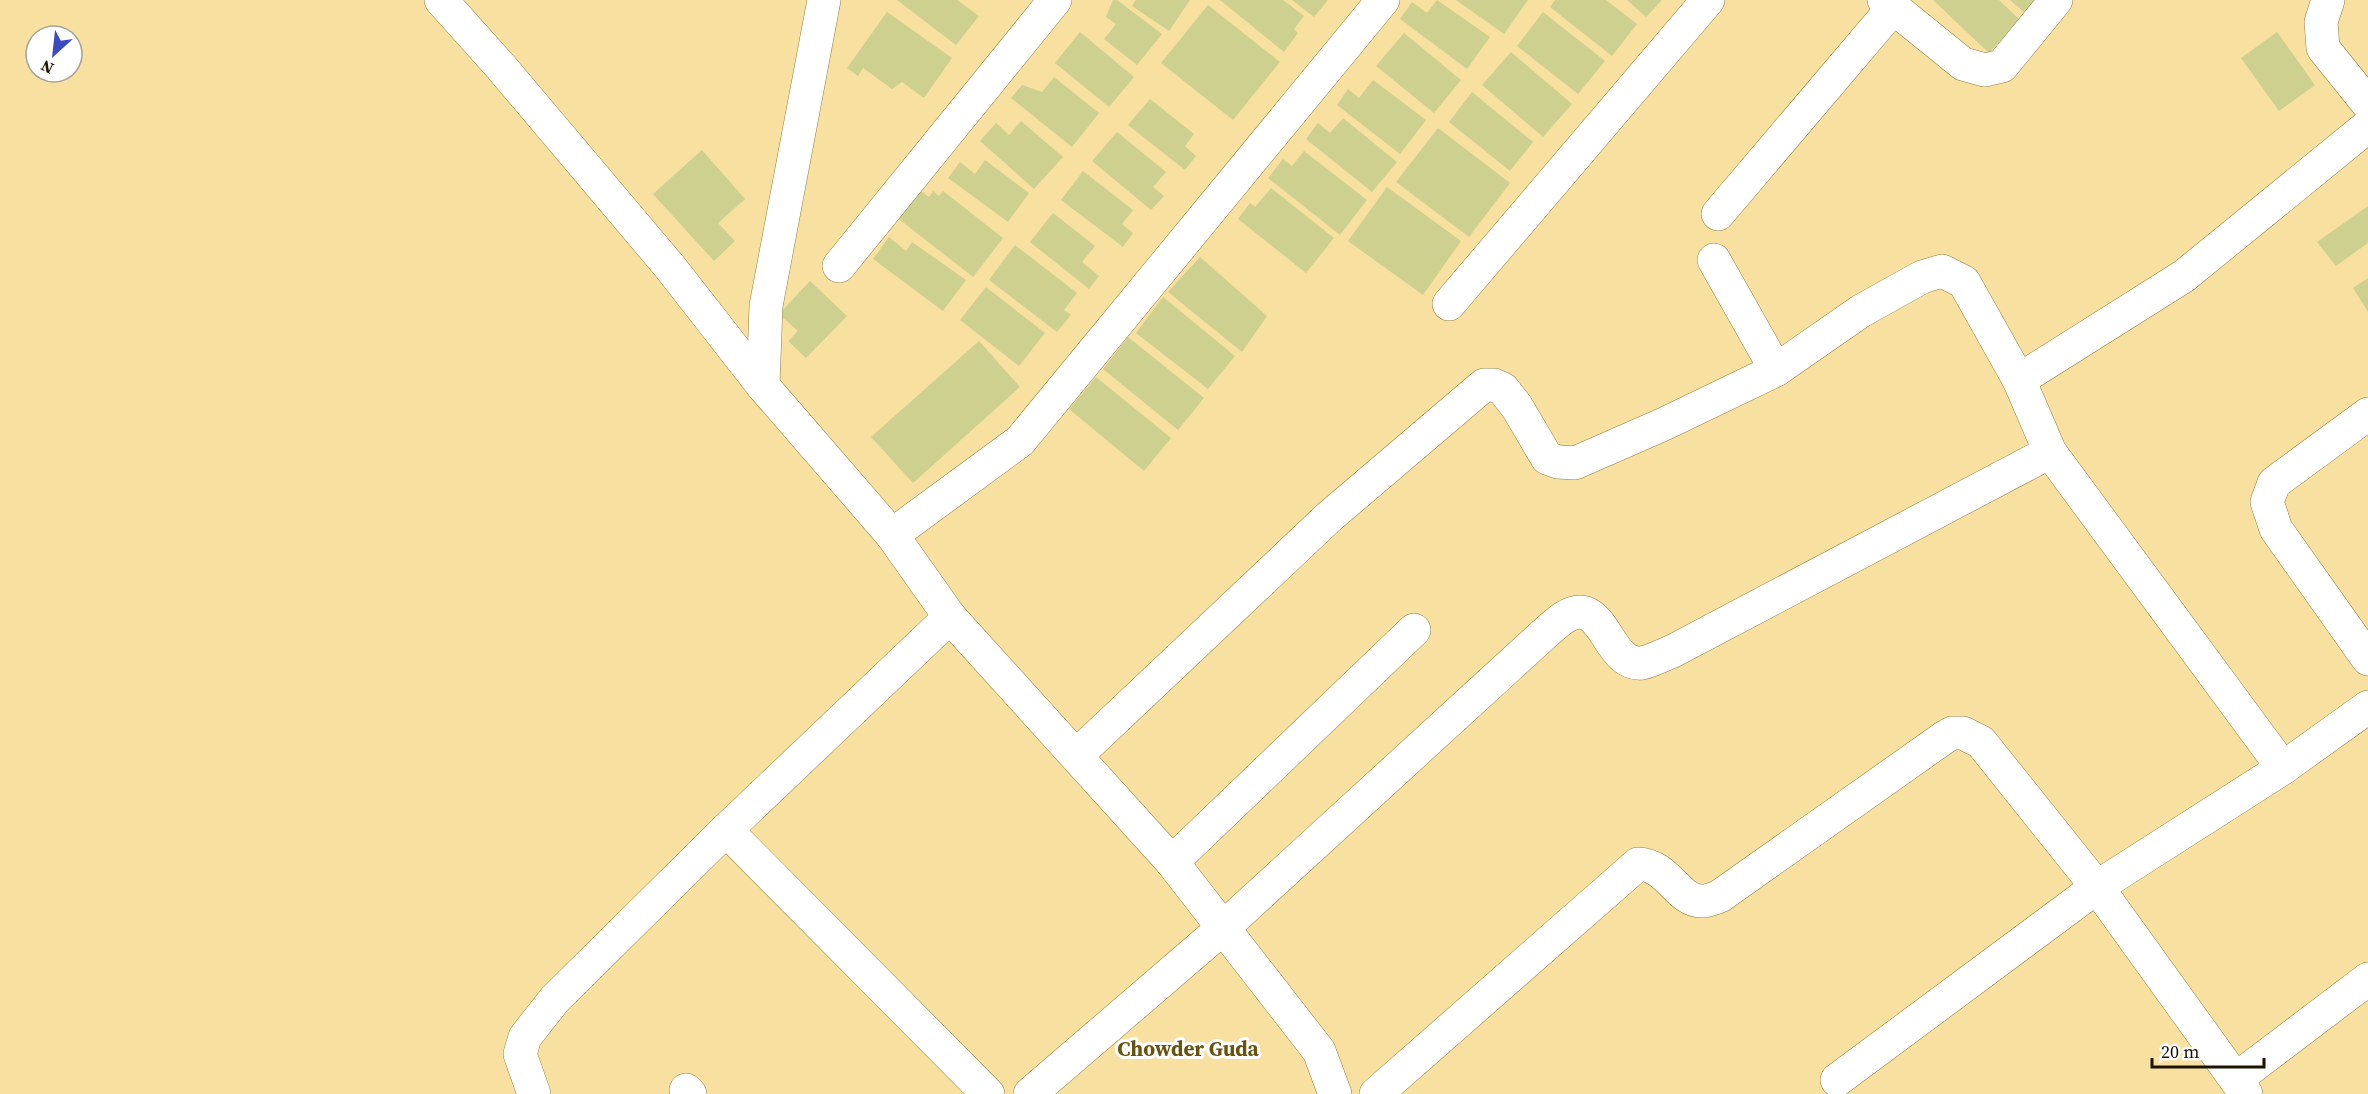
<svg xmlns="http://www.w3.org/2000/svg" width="2368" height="1094" viewBox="0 0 2368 1094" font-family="'Source Serif 4',serif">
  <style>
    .building { fill: #cdd08e }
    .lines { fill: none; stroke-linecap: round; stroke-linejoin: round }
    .street-casing { stroke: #937e3f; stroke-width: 34 }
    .street { stroke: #fff; stroke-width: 33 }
    .labels { text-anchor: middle; stroke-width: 6; stroke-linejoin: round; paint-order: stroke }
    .quarter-label { font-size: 21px; font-weight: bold; fill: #68530e; stroke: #fff }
  </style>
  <rect width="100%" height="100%" fill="#f8e1a0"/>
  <g class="building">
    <path d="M897,0h60l22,16 -23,29z"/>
    <path d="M1113,0h4l45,34 -25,31 -33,-26 12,-15 -10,-7z"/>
    <path d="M1136,0h54l-21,31 -37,-25z"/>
    <path d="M1220,0h63l21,16 -10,13 4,4 -14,19z"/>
    <path d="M1292,0h36l-14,17z"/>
    <path d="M1437,0l53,37 -23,32 -67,-50 12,-17 15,11z"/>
    <path d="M1456,0h72l-24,34z"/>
    <path d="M1555,0h51l31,24 -25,32 -62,-49z"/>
    <path d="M1627,0h35l-16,17z"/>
    <path d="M1933,0h66l21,20 -31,33z"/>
    <path d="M2010,0h27l-12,13z"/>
    <path d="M1208,5l72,57 -47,58 -72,-57z"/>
    <path d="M887,12l65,46 -28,40 -22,-16 -10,7 -29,-21 -5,8 -11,-8z"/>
    <path d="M1543,12l62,49 -27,33 -61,-48z"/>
    <path d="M1080,32l54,45 -25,30 -54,-44z"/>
    <path d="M2277,32l38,53 -36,26 -38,-53z"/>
    <path d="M1404,33l57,47 -27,33 -58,-47z"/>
    <path d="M1511,52l61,52 -29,33 -61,-52z"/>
    <path d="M1054,77l45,36 -27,34 -61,-49 11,-13 20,7z"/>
    <path d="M1373,80l53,40 -26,34 -63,-49 11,-16 11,9z"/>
    <path d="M1472,92l61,50 -23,29 -61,-49z"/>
    <path d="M1150,99l44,35 -9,12 11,10 -11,14 -57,-45z"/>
    <path d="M1343,118l54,44 -25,30 -66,-53 12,-16 12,10z"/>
    <path d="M1021,121l42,36 -29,32 -54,-48 16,-18 13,12z"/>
    <path d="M1438,128l72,55 -41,54 -73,-55z"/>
    <path d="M1117,132l49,40 -13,15 11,9 -13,14 -59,-49z"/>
    <path d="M702,150l43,49 -27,24 17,18 -21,20 -61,-67z"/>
    <path d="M1304,151l63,49 -27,35 -72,-57 15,-19 9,7z"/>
    <path d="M985,160l44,33 -21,29 -60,-44 12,-16 15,12z"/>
    <path d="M1083,171l50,39 -11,14 11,9 -10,14 -62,-47z"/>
    <path d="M1387,187l74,54 -38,54 -75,-54z"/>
    <path d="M917,188l12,9 4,-6 6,5 4,-5 60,47 -30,39 -78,-61z"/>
    <path d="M1271,188l63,50 -28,35 -68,-54 12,-16 5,4z"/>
    <path d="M2368,206v37l-32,23 -19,-24z"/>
    <path d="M1053,213l42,33 -13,16 17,14 -10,13 -59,-47z"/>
    <path d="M889,237l17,14 6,-9 54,38 -23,31 -70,-52z"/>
    <path d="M1015,245l62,48 -13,17 7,5 -14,17 -68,-52z"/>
    <path d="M1200,257l67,59 -25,36 -74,-60z"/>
    <path d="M2368,278v34l-15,-24z"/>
    <path d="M810,281l37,35 -41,42 -18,-17 10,-10 -19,-17z"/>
    <path d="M986,287l59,46 -26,33 -59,-46z"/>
    <path d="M1163,297l72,59 -27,33 -72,-56z"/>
    <path d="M1128,337l76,61 -26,32 -75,-61z"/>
    <path d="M979,341l41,46 -107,96 -42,-46z"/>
    <path d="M1096,377l75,61 -27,33 -75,-62z"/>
  </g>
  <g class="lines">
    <g class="street-casing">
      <g id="street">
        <path d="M441,0l60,67 169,200 93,119 129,149 58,82 222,245 147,189 16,43"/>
        <path d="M1884,0l79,64 22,6 17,-4 54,-66"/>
        <path d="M2328,0l-7,22 2,26 45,56"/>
        <path d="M1718,214l175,-206"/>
        <path d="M1714,260l62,110"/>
        <path d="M839,266l216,-266"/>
        <path d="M1449,304l259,-304"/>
        <path d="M2019,380l165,-104 184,-150"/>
        <path d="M763,386l3,-80 58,-306"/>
        <path d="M2368,414l-94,69 -7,19 9,27 92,130"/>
        <path d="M892,535l128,-94 363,-441"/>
        <path d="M1077,755l252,-238 155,-132h10l9,4 14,18 30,51 11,4 17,1 89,-39 112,-54 85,-59 61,-34 20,-6 22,11 55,98 31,72 233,316"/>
        <path d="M726,830l224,-213"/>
        <path d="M1172,862l242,-232"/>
        <path d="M2236,1079l132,-100"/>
        <path d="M1837,1080l260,-193 186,-119 85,-61"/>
        <path d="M686,1090l4,4"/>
        <path d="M534,1094l-14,-40 5,-17 30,-38 171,-169 262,264"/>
        <path d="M1030,1094l193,-166 320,-293c7,-6 14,-13 22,-18 40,-24 41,50 77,46 10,-2 21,-8 31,-12l377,-199"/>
        <path d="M1376,1094l262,-230c31,1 40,38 64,37 6,0 13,-3 18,-5l225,-159 7,-4h11l18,9 116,145 149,207"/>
      </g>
    </g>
    <use href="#street" class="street"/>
  </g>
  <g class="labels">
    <g class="quarter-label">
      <text x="1188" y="1056">Chowder Guda</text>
    </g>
  </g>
  <g transform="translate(54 54) rotate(207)"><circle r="28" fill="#ffffff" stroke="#a5a199" stroke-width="1.5"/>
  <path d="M0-4.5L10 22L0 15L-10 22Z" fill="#3a4cbf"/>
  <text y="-9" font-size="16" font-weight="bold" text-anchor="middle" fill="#1d1400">N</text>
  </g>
  <path d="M2152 1058v9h112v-9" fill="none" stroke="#1d1400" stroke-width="3"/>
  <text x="2161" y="1058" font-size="18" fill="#1d1400" stroke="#ffffff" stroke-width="4.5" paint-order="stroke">20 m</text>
</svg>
